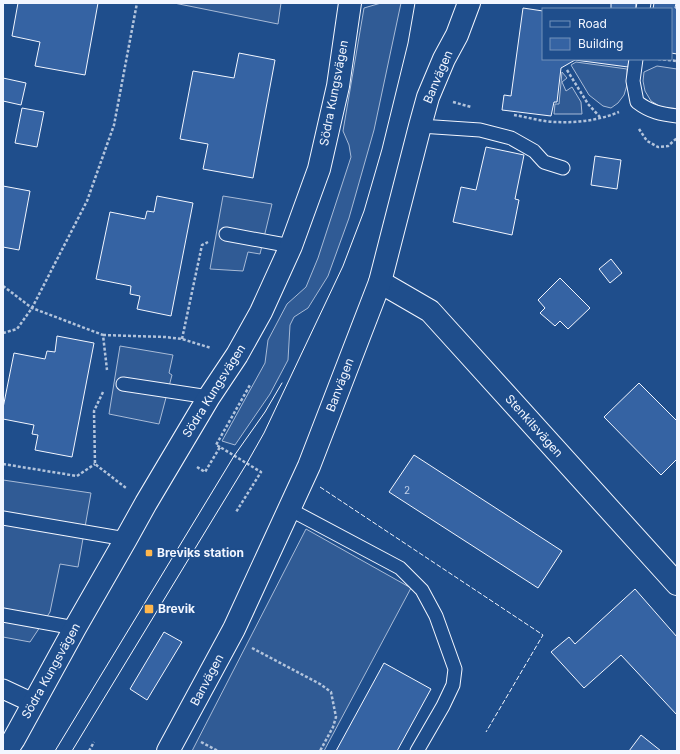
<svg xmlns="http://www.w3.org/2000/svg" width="680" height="754" viewBox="0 0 680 754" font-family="Inter,sans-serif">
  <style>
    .built { fill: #305b95; stroke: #a8bbd7 }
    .building { fill: #3563a3; stroke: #f2f6ff }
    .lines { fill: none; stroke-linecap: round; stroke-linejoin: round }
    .service-casing { stroke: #f2f6ff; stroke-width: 15 }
    .pedestrian-casing { stroke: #f2f6ff; stroke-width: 21 }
    .minor-casing { stroke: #f2f6ff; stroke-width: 24 }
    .tertiary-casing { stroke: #f2f6ff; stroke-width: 24 }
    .path { stroke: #b3c4dc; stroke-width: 2.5; stroke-dasharray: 3 2; stroke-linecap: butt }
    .service { stroke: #1f4e8c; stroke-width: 13 }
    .pedestrian { stroke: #1f4e8c; stroke-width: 19 }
    .minor { stroke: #1f4e8c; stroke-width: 22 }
    .tertiary { stroke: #1f4e8c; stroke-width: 22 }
    .tram { stroke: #f2f6ff; stroke-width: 1 }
    .fence { stroke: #f2f6ff; stroke-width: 1; stroke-dasharray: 5 2; stroke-linecap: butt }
    .poi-dot { fill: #ffb74d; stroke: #1f4e8c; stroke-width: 1.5 }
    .labels { text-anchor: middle; stroke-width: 3; stroke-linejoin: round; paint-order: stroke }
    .number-label { font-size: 10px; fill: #c3d1e8 }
    .street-label { font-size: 12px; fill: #f2f6ff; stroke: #1f4e8c }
    .poi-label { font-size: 12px; font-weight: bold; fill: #f2f6ff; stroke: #1f4e8c; text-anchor: start }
  </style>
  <rect width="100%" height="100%" fill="#1f4e8c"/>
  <g class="built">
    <path d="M174,3h107l-3,21z"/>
    <path d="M381,3h20l-27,127 -25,88 -21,58 -20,32 -14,9 -4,8 -2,35 -18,34 -35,51 -13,-4 43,-78 3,-23 19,-36 19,-17 12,-29 33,-101 -2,-12 -6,-14 21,-123z"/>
    <path d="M576,62l51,7v16l-3,10 -6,8 -7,5 -8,-2 -14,-11 -18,-30z"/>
    <path d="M657,66l20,3v41l-16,-3 -10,-6 -6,-10 -2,-10 1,-9z"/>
    <path d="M562,72l5,6 -5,4 4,9 6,-4 9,15 1,12h-28l1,-10h4z"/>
    <path d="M223,196l49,8 -12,50 -12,-2 -5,19 -33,-2z"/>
    <path d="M120,346l53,9 -4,18 3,2 -13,49 -50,-10z"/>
    <path d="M3,480l88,13 -13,74 -18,-3 -10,48 -20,30 -27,-5z"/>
    <path d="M306,529l105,59 -87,163h-132z"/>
  </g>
  <g class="building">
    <path d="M18,3h80l-13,72 -50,-9 5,-24 -28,-6z"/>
    <rect x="611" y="3" width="25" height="6"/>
    <path d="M654,3h22l-1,5h2v46l-6,-1v-44h-18z"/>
    <path d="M523,8l20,3v48h86l-1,8 -53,-7 -14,8 -4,34h-3l-3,14 -49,-6 2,-15 7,1z"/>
    <path d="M239,53l36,7 -22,118 -50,-9 5,-25 -28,-5 13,-68 41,7z"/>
    <path d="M3,78l23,5 -5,22 -18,-4z"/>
    <path d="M22,108l22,4 -7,35 -22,-4z"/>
    <path d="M486,147l38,8 -9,44 4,1 -7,35 -59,-13 8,-35 15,3z"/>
    <path d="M595,156l26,4 -4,29 -26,-4z"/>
    <path d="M3,186l27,5 -11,59 -16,-3z"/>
    <path d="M157,196l36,7 -22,113 -34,-7 3,-13 -10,-2 1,-8 -35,-7 14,-67 35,7 2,-8 7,1z"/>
    <path d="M611,259l11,14 -12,10 -11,-14z"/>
    <path d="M560,278l30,30 -22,21 -8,-8 -5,5 -15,-13 5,-5 -7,-8z"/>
    <path d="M57,336l37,7 -22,114 -37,-7 3,-15 -6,-1 2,-9 -31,-6v-11l11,-55 31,6 2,-8 8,1z"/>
    <path d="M639,383l38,38v38l-16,16 -57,-58z"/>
    <path d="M414,455l148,96 -24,37 -149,-96z"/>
    <path d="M635,589l42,48v78l-56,-60 -37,33 -33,-36 18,-15 6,7z"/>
    <path d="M164,632l18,10 -35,58 -17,-11z"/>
    <path d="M384,663l47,26 -34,62h-61z"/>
    <path d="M641,735l20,16h-32z"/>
  </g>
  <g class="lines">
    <g class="service-casing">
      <g id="service">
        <path d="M643,9l1,-6"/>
        <path d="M636,59l-3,22 4,21c13,10 24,12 40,14"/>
        <path d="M420,126l60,4 31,8 23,13 10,11 19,6"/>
        <path d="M226,234l65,12"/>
        <path d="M123,384l86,13"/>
        <path d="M289,509l111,59 22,22 14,26 19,53 -2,16 -10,21 -26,45"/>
        <path d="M3,518l123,21"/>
        <path d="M3,615l72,13"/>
      </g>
    </g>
    <g class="pedestrian-casing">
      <path id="pedestrian" d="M3,689l30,14"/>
    </g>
    <g class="minor-casing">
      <g id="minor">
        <path d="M380,282l50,29 247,273"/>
        <path d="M168,751l66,-122 75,-163 71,-184 40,-156 8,-29 16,-38 13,-24 12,-32"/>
      </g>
    </g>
    <g class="tertiary-casing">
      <path id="tertiary" d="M6,751l8,-12 61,-111 51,-89 20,-36 63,-106 28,-42 24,-43 30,-66 28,-77 19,-83 12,-83"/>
    </g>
    <g class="path">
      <path d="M658,59l19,2"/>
      <path d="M567,70l21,34 12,13"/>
      <path d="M453,102l18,5"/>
      <path d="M514,115c13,2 29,7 43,7 21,1 43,-2 62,-10"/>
      <path d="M639,129l8,12 11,6 10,-1 9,-8"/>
      <path d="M3,286l29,22 71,27 4,35"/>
      <path d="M3,333l14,-4 15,-21 55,-107 27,-76 23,-122"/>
      <path d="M103,335l62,2 17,2 29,9"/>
      <path d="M182,339l20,-94 6,-3"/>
      <path d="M103,392l-9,19 1,53 31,24"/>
      <path d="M220,447l-4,-2 34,-60"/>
      <path d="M3,464l74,12 18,-12"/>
      <path d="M197,467l8,5 15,-25 41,25 -25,40"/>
      <path d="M252,648l68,36 11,8 5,25 -3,10 -13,24"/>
      <path d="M201,742l17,9"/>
      <path d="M89,751l5,-9"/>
    </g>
    <use href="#service" class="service"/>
    <use href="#pedestrian" class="pedestrian"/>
    <use href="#minor" class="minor"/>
    <use href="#tertiary" class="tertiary"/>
    <g class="tram">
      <path d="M55,751l179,-295 31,-44 17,-29"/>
      <path d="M72,751l175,-288 17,-30 79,-167 21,-55 18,-62 26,-106 7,-40"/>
    </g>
    <path class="fence" d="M320,487l223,148 -57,97"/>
  </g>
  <g class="poi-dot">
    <rect x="145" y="549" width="8" height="8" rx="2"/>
    <rect x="144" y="604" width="10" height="10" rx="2"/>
  </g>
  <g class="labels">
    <g class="number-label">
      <text x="407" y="494">2</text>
    </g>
    <g class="street-label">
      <text transform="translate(438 77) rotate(-67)" y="4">Banvägen</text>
      <text transform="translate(334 93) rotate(-79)" y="4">Södra Kungsvägen</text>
      <text transform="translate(340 385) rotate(-69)" y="4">Banvägen</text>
      <text transform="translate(214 391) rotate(-58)" y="4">Södra Kungsvägen</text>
      <text transform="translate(534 426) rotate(48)" y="4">Stenkilsvägen</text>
      <text transform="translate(51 671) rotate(-61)" y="4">Södra Kungsvägen</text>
      <text transform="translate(207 680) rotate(-62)" y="4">Banvägen</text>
    </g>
    <g class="poi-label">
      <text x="157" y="557">Breviks station</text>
      <text x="158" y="613">Brevik</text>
    </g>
  </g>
  <rect width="680" height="754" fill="none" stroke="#f2f6ff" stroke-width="8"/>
  <rect x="542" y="8" width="130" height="52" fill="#1f4e8c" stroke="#7391ba"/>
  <rect x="550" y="21" width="20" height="6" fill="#1f4e8c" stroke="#7391ba"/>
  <text x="578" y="28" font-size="12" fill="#f2f6ff">Road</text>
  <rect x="550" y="38" width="20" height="12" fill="#3563a3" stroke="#7391ba"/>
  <text x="578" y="48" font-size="12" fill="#f2f6ff">Building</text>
</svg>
